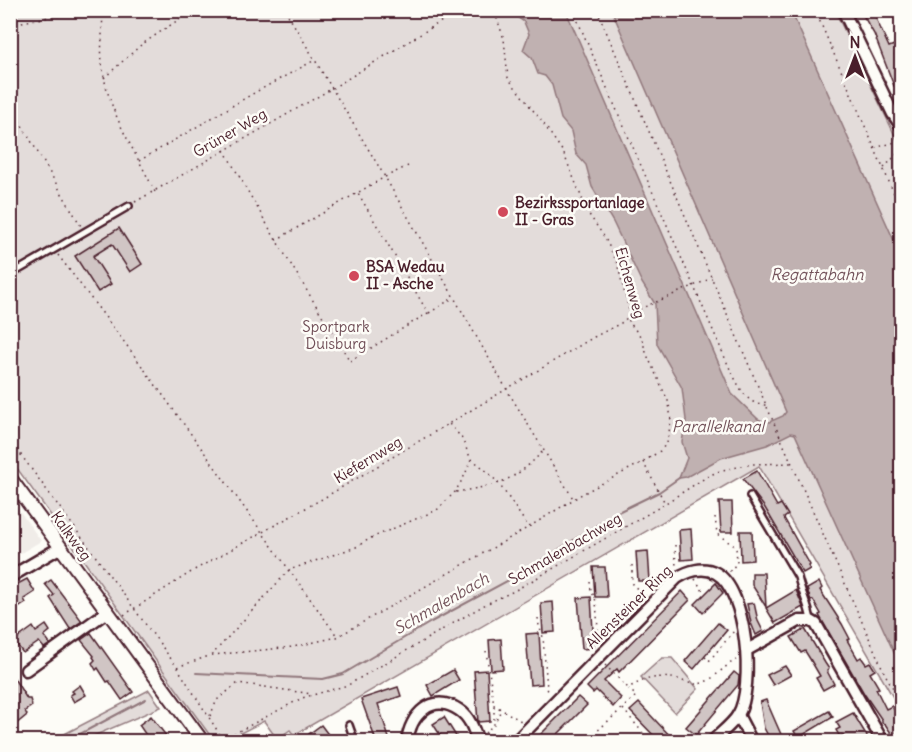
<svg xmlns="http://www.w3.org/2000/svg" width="912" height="752" viewBox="0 0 912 752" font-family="Delius,sans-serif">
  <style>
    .built { fill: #f0ece8 }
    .green { fill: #e3dcda; stroke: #967e82; stroke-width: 1.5 }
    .water { fill: #c0b1b1; stroke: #91777b; stroke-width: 1.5 }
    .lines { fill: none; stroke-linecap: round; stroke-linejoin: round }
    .stream { stroke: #91777b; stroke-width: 2 }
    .building { fill: #d0c5c4; stroke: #4a1f2b; stroke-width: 1.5 }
    .service-casing { stroke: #4a1f2b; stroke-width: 10 }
    .minor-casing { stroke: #4a1f2b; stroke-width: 15 }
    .tertiary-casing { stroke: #4a1f2b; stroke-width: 16 }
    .path { stroke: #4a1f2b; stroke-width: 1.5; stroke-dasharray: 1.5 4.5; stroke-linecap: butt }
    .service { stroke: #fdfcf7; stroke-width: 5 }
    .minor { stroke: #fdfcf7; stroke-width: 10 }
    .tertiary { stroke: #fdfcf7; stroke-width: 12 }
    .poi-dot { fill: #d1495b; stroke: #fdfcf7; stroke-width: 2 }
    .labels { text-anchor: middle; stroke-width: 5; stroke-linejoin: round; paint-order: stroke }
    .street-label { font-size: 15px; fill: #4a1f2b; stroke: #fdfcf7 }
    .poi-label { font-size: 15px; font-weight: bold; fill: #4a1f2b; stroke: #fdfcf7; text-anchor: start }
    .park-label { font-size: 15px; fill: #704e57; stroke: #fdfcf7 }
    .water-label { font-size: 16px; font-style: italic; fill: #73525a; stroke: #fdfcf7 }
  </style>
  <rect width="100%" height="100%" fill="#fdfcf7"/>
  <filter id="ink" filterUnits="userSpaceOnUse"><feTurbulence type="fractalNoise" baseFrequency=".0167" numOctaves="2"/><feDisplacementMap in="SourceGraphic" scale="12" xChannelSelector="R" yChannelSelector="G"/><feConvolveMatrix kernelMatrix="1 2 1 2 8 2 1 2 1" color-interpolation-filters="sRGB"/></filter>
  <g filter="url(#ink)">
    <path class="built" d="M11,499l30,42 -30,18h-1z"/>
    <g class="green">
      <path d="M11,11h824l66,137v563l-142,-245 -465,269 -4,-5 -13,9 -13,-18 -39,20h-11l-203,-281z"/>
      <path d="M662,658h10l26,31 -23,24 -34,-36z"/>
      <path d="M149,690l12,17 -79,34h-31z"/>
    </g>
    <path class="water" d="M515,11h51l166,383 26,25 9,4 16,-7 3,-4 -174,-401h179l110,245v412l-106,-234 -4,-1 -24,12 -46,13 -35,19 -7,1 8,-20 -5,-16 4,-22 -4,-32 -25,-44 -2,-40 -13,-21 -29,-61 -21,-35 -6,-22 -10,-11 -5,-23 -10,-12 -9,-34 -7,-9 -7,-2 -6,-16 -9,-8 6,-16 -5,-12 -7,-5z"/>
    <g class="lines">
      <g class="stream">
        <path d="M196,673l127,6 20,-5 88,-52 89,-48 96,-61 43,-21 20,-14"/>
        <path d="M65,742l81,-43"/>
      </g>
    </g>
    <g class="building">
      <path d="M860,10h21l-7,4 15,33 5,-2 4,9 -3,1 7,14v13l-8,4 -20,-52z"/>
      <path d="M119,228l23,36 -12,8 -18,-28 -19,12 18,28 -13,8 -23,-36z"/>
      <path d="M757,471l20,35 4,-2 7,11 -4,3 26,47 -2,1 2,3 -7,4 -38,-65 -22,-29z"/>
      <path d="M719,502h13l1,30h-12z"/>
      <path d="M691,529l2,30 -12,1 -2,-30z"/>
      <path d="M740,531h12l1,29 -12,1z"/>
      <path d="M648,551l2,30h-12l-2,-29z"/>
      <path d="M593,567h12l2,30h-12z"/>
      <path d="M752,573h12l2,34 -14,-22z"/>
      <path d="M27,579l8,13 -11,7 2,4 -8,5 -3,-5 -5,3v-18z"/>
      <path d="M51,580l31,41 -12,8 -20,-31 4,-3 -9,-11z"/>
      <path d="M819,582l3,6 -2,2 22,34 8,15 -3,1 11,19 3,-2 5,7 4,-2 5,8 -5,3 9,15 -3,1 10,20 6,-3 5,9 5,10v16h-9l-4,-7 2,-1 -6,-9 -3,-1v-3l-17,-25 -46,-80 2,-1 -8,-14 -2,1 -4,-12z"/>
      <path d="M716,583l7,10 -20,20 -8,-9z"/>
      <path d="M796,590l7,17 -28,16 -9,-15z"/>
      <path d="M682,591l8,9 -71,72 -2,-3 -13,12 17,17 -8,9 -17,-17 -3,3 -6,-6z"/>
      <path d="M591,597l3,51 -12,1 -4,-51z"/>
      <path d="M553,602l2,30 -12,1 -2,-30z"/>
      <path d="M754,603l4,18 5,10 -7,4 -5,-12 -4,-19z"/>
      <path d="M718,623l9,7 -33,39 -9,-8z"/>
      <path d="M46,625l4,6 -6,5 6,8 -6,4 -5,-6 -16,11 -9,-12 19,-14 3,5z"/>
      <path d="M805,629l20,34 4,6 -2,2 7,13 -11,6 -7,-12 4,-2 -10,-17 -5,-8 -4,2 -10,-16z"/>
      <path d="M91,633l42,59 -11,8 -13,-19 -2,1 -9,-14 -2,2 -4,-7 3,-3 -2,-3 1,-1 -13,-16z"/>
      <path d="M539,633l3,51 -12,1 -4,-51z"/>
      <path d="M501,639l2,30 -12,1 -2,-30z"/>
      <path d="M785,666l6,9 -18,10 -6,-10z"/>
      <path d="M453,670l6,10 -26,16 -6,-11z"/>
      <path d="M487,670l3,51 -12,1 -4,-51z"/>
      <path d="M10,672l17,27h3l2,7 -7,5 2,4 -12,10 -5,-6z"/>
      <path d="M734,672l5,4 -1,9 -42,50 -10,-8z"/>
      <path d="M80,685l6,10 -12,7 -4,-7 4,-2 -2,-2z"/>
      <path d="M398,687l3,9 -23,8 12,37h-14l-15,-42z"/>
      <path d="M578,697l9,8 -36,36h-17z"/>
      <path d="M766,700l10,23 8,18h-13l-7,-13 -4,-26z"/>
      <path d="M639,703l17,18 19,20h-16l-29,-30z"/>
      <path d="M829,711l4,6 -35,21 -4,-7z"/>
      <path d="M853,713l17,28h-23l-4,-6 -3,2 -4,-7 4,-2 -4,-6z"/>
      <path d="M151,716l6,8 13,17h-20l-11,-16z"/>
      <path d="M444,717l15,24h-15l-11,-17z"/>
      <path d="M321,725l12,16h-19l-5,-7z"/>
    </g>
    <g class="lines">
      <g class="service-casing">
        <g id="service">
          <path d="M10,275l119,-69"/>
          <path d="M750,496l48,81c3,15 11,28 13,44"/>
          <path d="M349,725l6,17"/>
        </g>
      </g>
      <g class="minor-casing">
        <g id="minor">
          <path d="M843,10l50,104 9,13"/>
          <path d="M10,577l51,-30"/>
          <path d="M747,650l52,-29h12l5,3 67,118"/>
          <path d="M26,670l82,-59"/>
          <path d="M738,715l14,27"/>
          <path d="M407,742c3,-27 25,-50 52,-32 11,7 15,20 19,32"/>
          <path d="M515,742l162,-164c11,-7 26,-12 39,-5 31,17 39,114 22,142 -6,10 -19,19 -26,27"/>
        </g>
      </g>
      <g class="tertiary-casing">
        <path id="tertiary" d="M10,478l193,264"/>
      </g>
      <g class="path">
        <path d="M105,10c-3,9 -3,19 -3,28 -5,60 28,102 53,154"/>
        <path d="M285,10l100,167 122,213 67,110"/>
        <path d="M573,10l156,357c9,16 16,39 37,38"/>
        <path d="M597,10l169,395 119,269 17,30"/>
        <path d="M815,10l87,202"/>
        <path d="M10,24l57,-10 35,3"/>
        <path d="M104,78l37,-33 52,-35"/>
        <path d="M10,105l71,121"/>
        <path d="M898,136l4,7"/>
        <path d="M875,148l24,-7"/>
        <path d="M224,150l52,90 74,121 78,-48 -70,-120"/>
        <path d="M139,161l115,-68 61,-33"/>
        <path d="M884,168l12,-13 6,-3"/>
        <path d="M135,202l196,-113 129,-79"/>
        <path d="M276,240l109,-63 23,-11"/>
        <path d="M58,255l73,96 206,285"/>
        <path d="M429,313l24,-15"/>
        <path d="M10,440l167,227 45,71"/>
        <path d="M471,459c29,19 37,40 57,67"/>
        <path d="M643,462l22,41"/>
        <path d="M456,492c41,-7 57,-9 87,-41"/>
        <path d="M10,517l9,-6"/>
        <path d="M715,517l2,17 19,13 1,16 -8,9"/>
        <path d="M675,545l1,23"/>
        <path d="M632,565v19l14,13"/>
        <path d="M695,579l10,15"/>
        <path d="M590,582l1,8 5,11 3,42"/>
        <path d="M124,615l72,-46 126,-70 272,-162 27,-14 14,-12 77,-33"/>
        <path d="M538,618l1,8 4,11 4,52 3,4"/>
        <path d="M486,651l8,54 27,16"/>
        <path d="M212,655l81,-8 44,-10 192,-110 53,-33 61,-32 17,-11 7,-8 4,-22 -2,-18 -22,-48 -6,-18 -12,-15v-12l-12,-47 -12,-25 -17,-25 -25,-61 -20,-29 -35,-45 -4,-39 -10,-29"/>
        <path d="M705,657l4,4 25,-30"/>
        <path d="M605,665l23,23c18,-10 29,-13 50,-9 5,2 12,5 18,5 15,0 27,-18 40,-24"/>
        <path d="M177,667l35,-12 77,-85 67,-23 15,-9 66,-28 18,-18 10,-17 6,-16 -10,-22 -12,-13"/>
        <path d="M494,706v16"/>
        <path d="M623,709l20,24 4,1 8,8"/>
        <path d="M210,716l7,-16 21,-17 74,11"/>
        <path d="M485,733l9,-9 7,-14"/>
        <path d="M218,742l84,-44 46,-13 138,-81 28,-13 144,-83 50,-32 14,-6 31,-6 39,-1"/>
        <path d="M585,742l51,-46 -7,-7"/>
      </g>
      <use href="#service" class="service"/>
      <use href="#minor" class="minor"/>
      <use href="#tertiary" class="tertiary"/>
    </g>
  </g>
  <g class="poi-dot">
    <circle cx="503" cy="212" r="6"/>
    <circle cx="354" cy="276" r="6"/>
  </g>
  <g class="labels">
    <g class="street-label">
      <text transform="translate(230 133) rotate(-30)" y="5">Grüner Weg</text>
      <text transform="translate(630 283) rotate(74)" y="5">Eichenweg</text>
      <text transform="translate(368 460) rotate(-31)" y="5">Kiefernweg</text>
      <text transform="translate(71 536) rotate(54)" y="5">Kalkweg</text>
      <text transform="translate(565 549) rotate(-30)" y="5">Schmalenbachweg</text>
      <text transform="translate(629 607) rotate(-44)" y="5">Allensteiner Ring</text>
    </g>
    <g class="poi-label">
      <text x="515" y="208">Bezirkssportanlage<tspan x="515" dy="17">II - Gras</tspan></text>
      <text x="366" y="272">BSA Wedau<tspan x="366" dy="17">II - Asche</tspan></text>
    </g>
    <g class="park-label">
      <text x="336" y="332">Sportpark<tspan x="336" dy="17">Duisburg</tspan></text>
    </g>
    <g class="water-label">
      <text x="817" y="280">Regattabahn</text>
      <text x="718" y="432">Parallelkanal</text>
      <text transform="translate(441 603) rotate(-30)" y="6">Schmalenbach</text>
    </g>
  </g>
  <rect width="912" height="752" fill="none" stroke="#fdfcf7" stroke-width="36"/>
  <rect x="18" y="18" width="876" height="716" fill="none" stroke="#4a1f2b" stroke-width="2" filter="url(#ink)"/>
  <g transform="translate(855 57)" stroke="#fdfcf7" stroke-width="4.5" paint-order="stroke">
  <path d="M0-4.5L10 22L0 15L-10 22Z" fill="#4a1f2b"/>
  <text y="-9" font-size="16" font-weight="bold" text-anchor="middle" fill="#4a1f2b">N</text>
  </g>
</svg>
